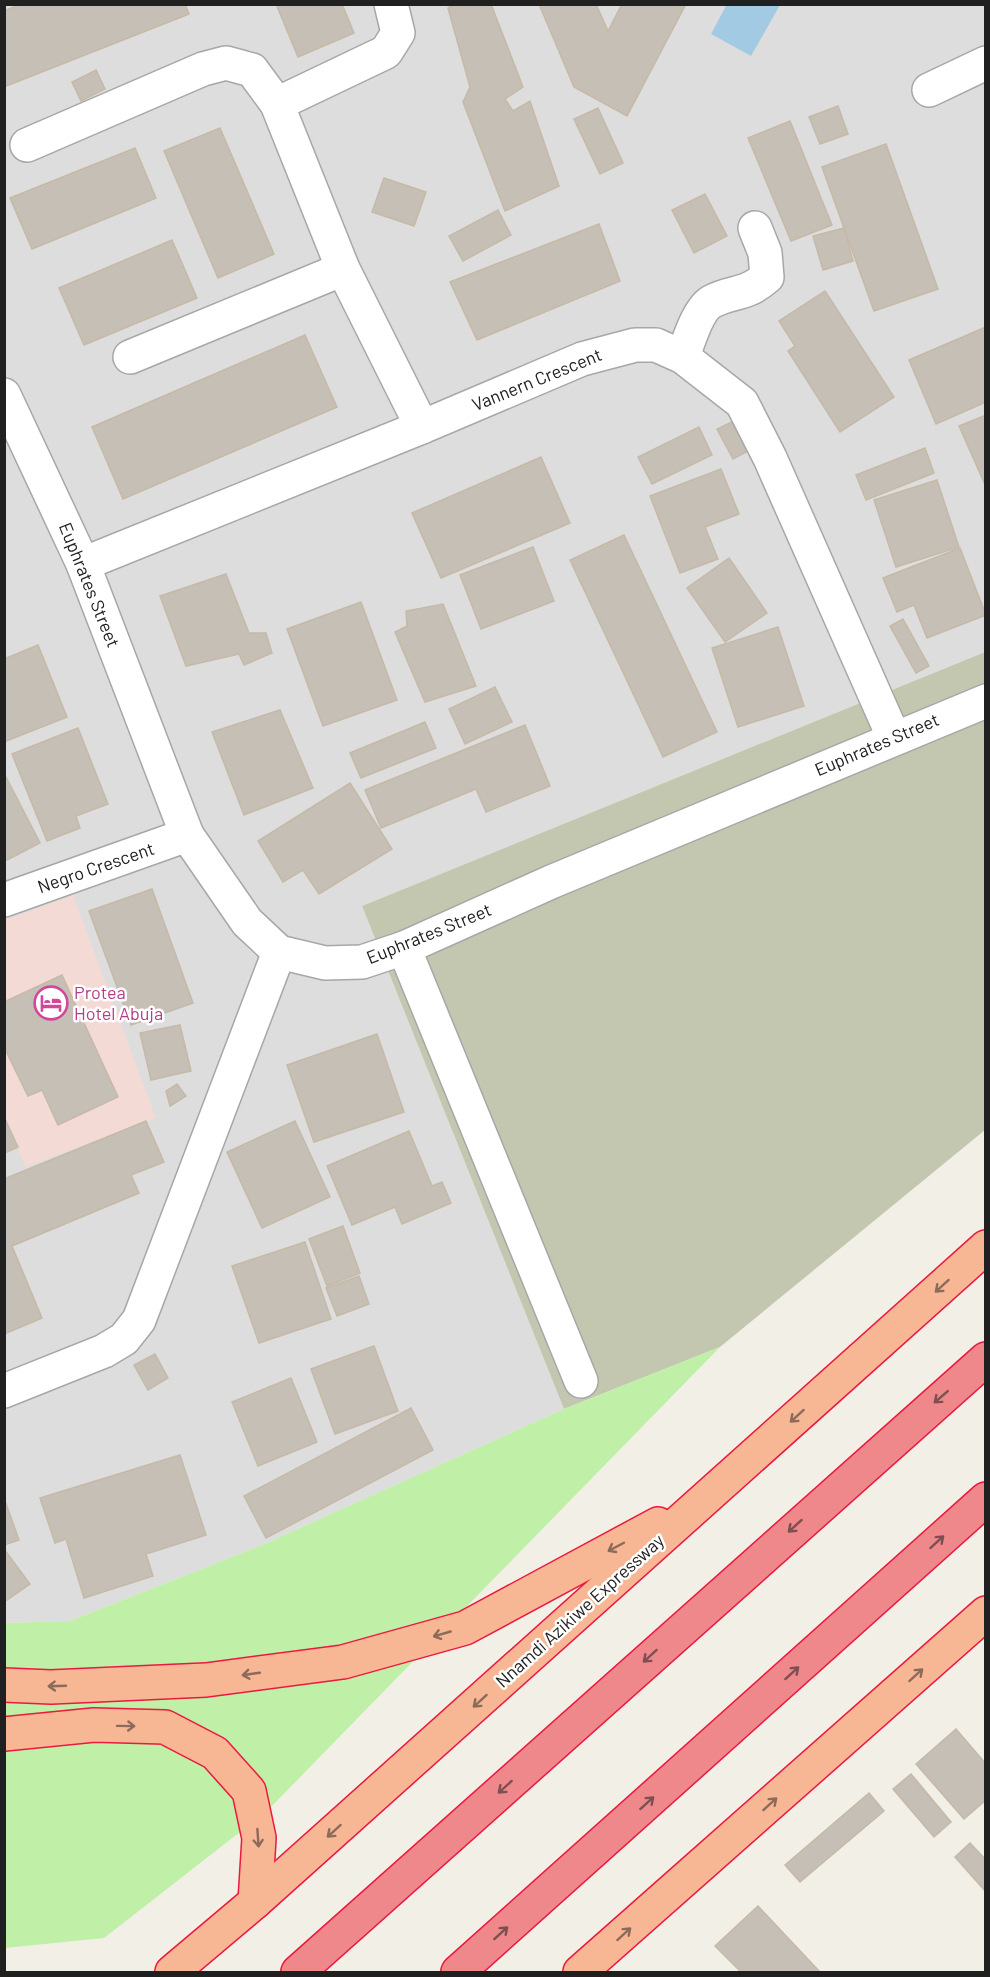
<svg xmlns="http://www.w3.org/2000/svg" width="990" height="1977" viewBox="0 0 990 1977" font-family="Barlow,sans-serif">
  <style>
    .residential { fill: #dedddd }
    .commercial { fill: #f3dad4 }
    .construction { fill: #c4c7b0 }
    .grass { fill: #c0efa8 }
    .water { fill: #a3cae3 }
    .building { fill: #c6bfb5; stroke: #c5b9a7; stroke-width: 1.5 }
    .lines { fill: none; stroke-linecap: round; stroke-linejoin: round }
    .minor-casing { stroke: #a7a7a7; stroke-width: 36 }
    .trunk-casing { stroke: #eb1840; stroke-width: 36 }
    .motorway-casing { stroke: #eb1840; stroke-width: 36 }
    .minor { stroke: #fff; stroke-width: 33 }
    .trunk { stroke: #f7b694; stroke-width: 33 }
    .motorway { stroke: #ef888b; stroke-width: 33 }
    .oneway { stroke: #8c6b5a }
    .oneway2 { stroke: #7d4f50 }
    .labels { text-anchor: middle; stroke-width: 5; stroke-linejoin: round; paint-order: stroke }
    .street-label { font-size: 18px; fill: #202020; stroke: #fff }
    .hotel-label { font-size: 18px; fill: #b23c85; stroke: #fff; text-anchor: start }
  </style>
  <rect width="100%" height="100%" fill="#f2efe6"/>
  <path class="residential" d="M4,5h982l-1,647 -623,254 202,503 -304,137 -190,75 -65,2z"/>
  <path class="commercial" d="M73,895l83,223 -131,49 -20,-53v-194z"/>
  <path class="construction" d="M985,652v478l-265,217 -156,62 -202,-503z"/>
  <path class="grass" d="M720,1347l-453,464 -163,127 -99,10v-325l65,-2 190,-75 304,-137z"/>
  <path class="water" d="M727,4l53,1 -29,51 -40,-22z"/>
  <g class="building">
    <path d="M21,4h164l4,10 -185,73v-76z"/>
    <path d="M276,4h66l12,29 -56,24z"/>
    <path d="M454,4h37l32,83 -18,12 8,12 17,-10 29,85 -54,25 -42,-109 7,-15 -22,-79z"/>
    <path d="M539,4h57l12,27 14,-27h64l-59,112 -53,-29z"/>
    <path d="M96,70l9,19 -24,12 -9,-19z"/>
    <path d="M838,106l10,28 -28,10 -11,-27z"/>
    <path d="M598,108l25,55 -23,11 -26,-55z"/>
    <path d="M790,121l42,104 -41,16 -43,-103z"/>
    <path d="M220,128l54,126 -56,24 -54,-127z"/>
    <path d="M886,144l52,145 -64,22 -52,-144z"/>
    <path d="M135,148l21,50 -124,51 -22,-51z"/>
    <path d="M384,178l42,14 -12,34 -42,-14z"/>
    <path d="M705,194l22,42 -33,17 -22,-43z"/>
    <path d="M498,210l13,25 -48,26 -14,-25z"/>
    <path d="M599,224l21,57 -143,59 -27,-58z"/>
    <path d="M844,228l9,33 -30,9 -10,-34z"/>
    <path d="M172,240l25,58 -113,47 -25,-57z"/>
    <path d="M825,291l69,106 -54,35 -52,-81 7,-5 -16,-25z"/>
    <path d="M986,327v75l-50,22 -27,-64z"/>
    <path d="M305,335l32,72 -214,92 -31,-72z"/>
    <path d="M986,415v72l-27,-61z"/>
    <path d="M736,420l16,29 -19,10 -16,-30z"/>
    <path d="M699,427l13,28 -60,29 -14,-27z"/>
    <path d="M925,448l9,25 -68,27 -10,-25z"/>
    <path d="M541,457l29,66 -129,55 -29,-65z"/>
    <path d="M721,469l18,45 -34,13 13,32 -38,14 -30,-77z"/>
    <path d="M937,480l22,67 -63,20 -22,-67z"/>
    <path d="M624,535l93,197 -54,25 -93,-197z"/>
    <path d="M533,547l21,54 -73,28 -21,-54z"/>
    <path d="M960,548l26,67 -59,23 -13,-33 -17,7 -14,-34z"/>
    <path d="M729,558l38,55 -42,29 -38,-54z"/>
    <path d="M226,574l23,59h17l6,20 -28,12 -5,-11 -53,12 -26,-70z"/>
    <path d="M361,602l36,98 -74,26 -36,-97z"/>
    <path d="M443,604l33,82 -51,16 -30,-70 12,-6 -1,-15z"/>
    <path d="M903,619l26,47 -13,7 -26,-47z"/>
    <path d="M778,627l26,79 -66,21 -26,-79z"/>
    <path d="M38,645l29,72 -63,25v-83z"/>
    <path d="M495,687l17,35 -47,22 -16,-35z"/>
    <path d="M280,710l33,78 -69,27 -32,-83z"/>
    <path d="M425,722l11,26 -75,30 -11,-25z"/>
    <path d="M525,725l25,61 -64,26 -10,-23 -95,39 -16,-38z"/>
    <path d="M78,728l30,76 -32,12 4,12 -33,13 -35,-87z"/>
    <path d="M4,773l36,70 -33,17 -3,-4z"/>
    <path d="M350,783l42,66 -73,45 -16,-24 -20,12 -25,-41z"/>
    <path d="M152,889l41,114 -62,22 -42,-114z"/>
    <path d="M62,975l56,122 -60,28 -16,-35 -14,6 -24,-49v-45z"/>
    <path d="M180,1025l11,46 -40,9 -11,-47z"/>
    <path d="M377,1034l27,78 -90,30 -27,-77z"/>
    <path d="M177,1084l9,12 -16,10 -4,-15z"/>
    <path d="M4,1117l14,30 -14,6z"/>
    <path d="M146,1121l18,41 -33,13 8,18 -127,53 30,72 -38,16v-155z"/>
    <path d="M295,1121l35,76 -68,31 -35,-76z"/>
    <path d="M409,1131l23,55 10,-4 9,21 -49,21 -7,-17 -43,18 -25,-59z"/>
    <path d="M343,1226l17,47 -33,13 -18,-47z"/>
    <path d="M305,1242l26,77 -72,24 -27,-77z"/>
    <path d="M359,1276l10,28 -32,12 -11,-28z"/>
    <path d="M374,1346l24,65 -63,23 -24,-65z"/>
    <path d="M155,1354l13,24 -20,12 -14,-25z"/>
    <path d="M291,1378l26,64 -59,24 -26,-64z"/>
    <path d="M411,1408l22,42 -167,88 -22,-42z"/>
    <path d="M180,1455l26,80 -60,19 7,22 -69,22 -18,-59 -11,4 -15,-45z"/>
    <path d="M4,1498l15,42 -15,5z"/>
    <path d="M4,1549l26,35 -26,18z"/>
    <path d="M956,1729l30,35v36l-22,19 -48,-55z"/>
    <path d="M911,1774l40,48 -17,15 -41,-48z"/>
    <path d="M869,1793l15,18 -84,71 -15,-17z"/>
    <path d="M970,1843l16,17v32l-31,-35z"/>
    <path d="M758,1906l62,66h-79l-26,-26z"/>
  </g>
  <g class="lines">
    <g class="minor-casing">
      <g id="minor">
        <path d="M929,90l57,-27"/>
        <path d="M277,104l109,-52 12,-19 -7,-29"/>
        <path d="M27,145l176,-76 23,-6 26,7 25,34 66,165 79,158"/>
        <path d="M130,357l213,-88"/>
        <path d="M683,357c5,-15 15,-47 28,-55 22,-12 33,-5 56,-25l-2,-24 -10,-25"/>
        <path d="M4,395l79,169 104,271 60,87 32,30 46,11 37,-1 42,-14 147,-66 435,-181"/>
        <path d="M83,564l339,-137 160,-68 53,-14h21l27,12 59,46 28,55 124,280"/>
        <path d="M4,900l183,-65"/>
        <path d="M404,948l177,433"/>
        <path d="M4,1391l100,-40 20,-12 15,-19 140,-368"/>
      </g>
    </g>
    <g class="trunk-casing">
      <g id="trunk">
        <path d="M4,1685l47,2 155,-7 137,-18 122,-34 193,-104"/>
        <path d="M4,1734l90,-9 71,2 50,26 34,38 10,47 -4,64"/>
        <path d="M172,1972l83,-70 731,-655"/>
        <path d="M580,1972l406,-359"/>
      </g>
    </g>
    <g class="motorway-casing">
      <g id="motorway">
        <path d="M298,1972l688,-613"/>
        <path d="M458,1972l528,-473"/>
      </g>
    </g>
    <use href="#minor" class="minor"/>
    <use href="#trunk" class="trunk"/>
    <use href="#motorway" class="motorway"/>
  </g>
  <defs><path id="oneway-shaft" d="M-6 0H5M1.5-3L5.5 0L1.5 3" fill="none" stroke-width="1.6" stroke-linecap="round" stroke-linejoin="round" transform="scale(1.5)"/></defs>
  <g class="oneway">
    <use href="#oneway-shaft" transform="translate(942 1286) rotate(138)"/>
    <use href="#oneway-shaft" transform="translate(797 1416) rotate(138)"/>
    <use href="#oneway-shaft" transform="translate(616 1547) rotate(152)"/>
    <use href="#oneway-shaft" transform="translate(442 1634) rotate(164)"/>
    <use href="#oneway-shaft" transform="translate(251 1674) rotate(172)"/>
    <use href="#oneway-shaft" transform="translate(916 1675) rotate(-42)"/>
    <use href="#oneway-shaft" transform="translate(57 1686) rotate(178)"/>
    <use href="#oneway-shaft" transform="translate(480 1701) rotate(138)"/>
    <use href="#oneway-shaft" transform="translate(126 1726) rotate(1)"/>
    <use href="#oneway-shaft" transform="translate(770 1804) rotate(-42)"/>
    <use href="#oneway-shaft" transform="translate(334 1831) rotate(138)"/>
    <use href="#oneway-shaft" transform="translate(258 1838) rotate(86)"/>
    <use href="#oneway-shaft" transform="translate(624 1934) rotate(-42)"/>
  </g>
  <g class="oneway2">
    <use href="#oneway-shaft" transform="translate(941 1397) rotate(139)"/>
    <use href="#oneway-shaft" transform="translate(795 1526) rotate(138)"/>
    <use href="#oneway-shaft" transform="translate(937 1542) rotate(-42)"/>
    <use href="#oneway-shaft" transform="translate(650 1656) rotate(138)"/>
    <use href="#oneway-shaft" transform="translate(792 1673) rotate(-42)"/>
    <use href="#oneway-shaft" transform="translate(505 1787) rotate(138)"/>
    <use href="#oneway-shaft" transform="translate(647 1803) rotate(-42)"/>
    <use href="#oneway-shaft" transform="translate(501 1933) rotate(-42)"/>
  </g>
  <defs>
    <g id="hotel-ring" transform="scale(1.725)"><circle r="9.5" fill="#fff" stroke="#d1479c" stroke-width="1.5"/><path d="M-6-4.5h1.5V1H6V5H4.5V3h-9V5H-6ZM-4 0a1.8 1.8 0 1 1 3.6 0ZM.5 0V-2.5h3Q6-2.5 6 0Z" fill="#d1479c"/></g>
  </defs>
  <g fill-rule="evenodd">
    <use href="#hotel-ring" x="51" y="1003"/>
  </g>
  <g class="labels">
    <g class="street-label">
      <text transform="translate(537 380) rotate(-22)" y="6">Vannern Crescent</text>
      <text transform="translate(89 585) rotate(68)" y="6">Euphrates Street</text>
      <text transform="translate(877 745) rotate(-23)" y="6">Euphrates Street</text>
      <text transform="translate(96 868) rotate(-19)" y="6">Negro Crescent</text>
      <text transform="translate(429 934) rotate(-22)" y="6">Euphrates Street</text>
      <text transform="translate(580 1611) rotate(-42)" y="6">Nnamdi Azikiwe Expressway</text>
    </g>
    <g class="hotel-label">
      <text x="74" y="999">Protea<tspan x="74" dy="21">Hotel Abuja</tspan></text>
    </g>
  </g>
  <rect width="990" height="1977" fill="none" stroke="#202020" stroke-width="12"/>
</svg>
